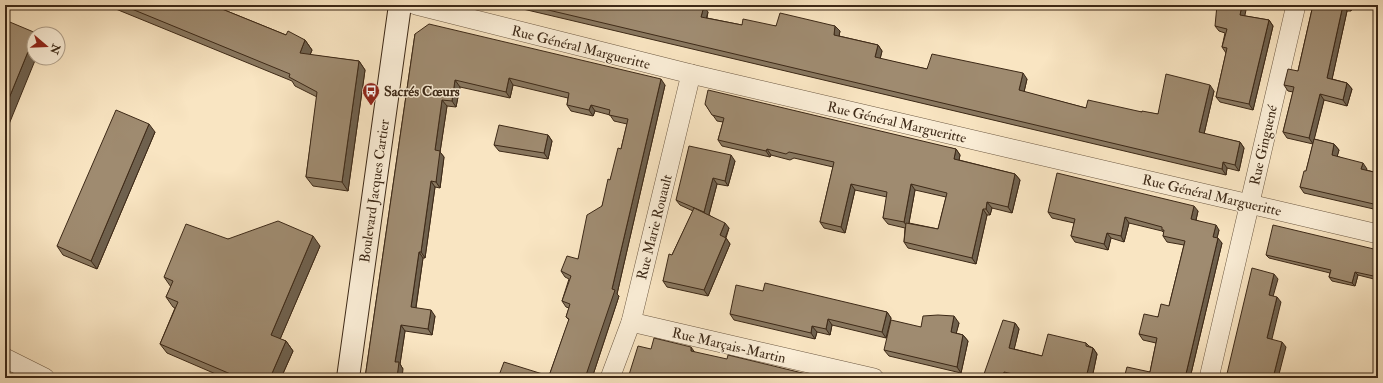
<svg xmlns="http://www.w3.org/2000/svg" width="1383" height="383" viewBox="0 0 1383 383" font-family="'IM FELL Double Pica',serif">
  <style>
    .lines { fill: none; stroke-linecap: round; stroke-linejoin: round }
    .street-casing { stroke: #6c5842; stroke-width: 20 }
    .secondary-casing { stroke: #3d2917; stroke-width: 24 }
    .street { stroke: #fbeed7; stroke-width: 19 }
    .secondary { stroke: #fbeed7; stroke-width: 22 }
    .wall { fill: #897860; stroke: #3d2917; fill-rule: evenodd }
    .shaded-wall { fill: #6f614e; stroke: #3d2917 }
    .building { fill: #9f8b70; stroke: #3d2917 }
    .labels { text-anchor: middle; stroke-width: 3; stroke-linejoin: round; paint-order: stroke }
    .street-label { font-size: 14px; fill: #3d2917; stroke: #fbeed7 }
    .poi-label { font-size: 14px; font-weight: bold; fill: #3d2917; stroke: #fbeed7; text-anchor: start }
  </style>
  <rect width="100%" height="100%" fill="#f9e5c2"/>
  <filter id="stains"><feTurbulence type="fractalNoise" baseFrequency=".005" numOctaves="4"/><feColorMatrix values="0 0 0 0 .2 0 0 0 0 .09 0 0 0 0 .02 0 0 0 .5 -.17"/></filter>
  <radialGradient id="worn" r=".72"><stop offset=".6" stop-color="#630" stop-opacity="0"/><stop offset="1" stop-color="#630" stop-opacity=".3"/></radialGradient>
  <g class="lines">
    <g class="street-casing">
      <g id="street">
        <path d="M416,5l275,69 687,160"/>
        <path d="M631,322l243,56"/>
        <path d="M5,358l40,20"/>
        <path d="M610,378l21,-56 60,-248"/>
        <path d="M1209,378l87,-373"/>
      </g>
    </g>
    <g class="secondary-casing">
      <path id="secondary" d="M348,378l52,-373"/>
    </g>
    <use href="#street" class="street"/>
    <use href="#secondary" class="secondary"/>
  </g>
  <g class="wall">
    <path d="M106,5h106l74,30 19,5 7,10 -2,5 49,6 6,9 -17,121 -35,-5 -7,-9 11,-80 -22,-11 -3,-5z"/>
    <path d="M506,5h98l5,1 99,6 -1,6 35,7 34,1h59l5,5 -1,5 39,9 4,6 -2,8 47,10 100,10 -3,13 62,16 56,4 16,2 56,-23 -10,43 36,8 4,6 -5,23 -12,-3 -1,7z"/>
    <path d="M1313,5h40l-2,6h-4l-15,68 15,4 5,6 -5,17 -23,-6 -10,39 20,5 5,6 -2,6 30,13 -1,1 12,3v37l-74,-17 -4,-6 6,-16 7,-27 -26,-6 -4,-6 10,-40 -5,-1 -4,-6 14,-14z"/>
    <path d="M1245,16l24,4 4,6 -20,84 -33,-8 -4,-5 10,-44 -4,-6 3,-14 -6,-2 -4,-5z"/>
    <path d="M415,34l250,51 -48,209 2,2 -27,82h-94l51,-2 20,-56 -3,-3 3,-9 -3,-1 -4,-6 7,-22 -4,-2 -4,-6 17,-12 24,-53 8,-26 11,-31 6,-25 -13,-3 -4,-6 -15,-4 -2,5 -22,-5 -4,-6 1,-7 -55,-13 -3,13 -50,-11 -4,20 -9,-1 -7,46 4,5 -4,31 -5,-1 -10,71h-2l-7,50 19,8 -3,19 -27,-4 -5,33 3,5 -38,9z"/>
    <path d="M705,104l251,45 4,6 -1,5 56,14 5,6 -8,33 -20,-5 -2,7h-3l-11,49 -68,-16 -4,-6 1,-14 -17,-4 -5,-6 4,-21 -32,-7 -10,43 -21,-5 -4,-6 13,-55 -39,-9 -4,2 -19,-5 -1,2 -48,-11 -4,-6 5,-18 -6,-1zM915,190l31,7 -8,32 -29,-6z"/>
    <path d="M155,132l-58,137 -34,-14 -6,-9z"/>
    <path d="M548,135l4,6 -4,18 -49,-8 -5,-6z"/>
    <path d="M735,161l-7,25 -11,-2 -8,31 20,13 -3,10 4,6 -22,52 -41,-9 -4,-6 9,-26 21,-44 -13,-6 -4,-5z"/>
    <path d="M1198,211l-2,9 23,10 -2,8 5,5 -32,135h-66l26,-6 6,-29 -13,-3 -4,-6 30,-28 15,-61 -17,-3 -4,-6 1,-3 -2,-2 -33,-8 -5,19 -13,-4 -3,12 -33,-8 -4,-6 3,-13 -22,-5 -4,-6z"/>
    <path d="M228,239l92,7 -40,93 6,2 7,10 -12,27h-56l-58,-25 -7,-9 15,-36 -2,-1 -7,-10 5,-10 -7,-10z"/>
    <path d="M1378,250v30l-20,-5 -3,11 -23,-5 -3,-4 1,-4 -61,-15 -3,-3z"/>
    <path d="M763,291l124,21 4,6 -5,20 -54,-13 -2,10 -13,-3 -2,7 -81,-19 -4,-6z"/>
    <path d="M959,323l-3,10 7,2 5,6 -7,32 -72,-17 -5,-6 37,-23z"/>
    <path d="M1015,323l4,6 -5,20 28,7 44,-13 3,3 4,2 4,6 -5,24h-105l-3,-4z"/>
  </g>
  <g class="shaded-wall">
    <path d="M1242,5h5l-3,15 -4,-5z"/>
    <path d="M1343,5l4,6 -16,73 -4,-6z"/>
    <path d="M1347,5h6l-2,6z"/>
    <path d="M704,6l4,6 -3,11 -4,-6z"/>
    <path d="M1269,20l4,6 -20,84 -4,-6z"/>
    <path d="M835,26l5,5 -2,10 -4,-6z"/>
    <path d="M34,37v21h2l-31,76v-26z"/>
    <path d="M305,40l7,10 -5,12 -7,-9z"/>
    <path d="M878,45l4,6 -3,12 -4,-6z"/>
    <path d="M359,61l6,9 -17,121 -6,-9z"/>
    <path d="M1023,73l4,6 -4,17 -4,-6z"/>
    <path d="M509,78l4,7 -3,13 -4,-6z"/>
    <path d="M661,79l4,6 -48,209 2,2 -27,82h-7l27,-89z"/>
    <path d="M455,80l5,7 -4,20 -4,-6z"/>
    <path d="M1347,83l5,6 -5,17 -4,-6z"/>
    <path d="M1210,85l4,6 -11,47 -4,-6z"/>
    <path d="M1320,94l4,6 -11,44 -4,-6z"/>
    <path d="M442,100l5,6 -7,46 4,5 -4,31 -4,-6 -1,-32z"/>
    <path d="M591,105l4,6 -2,5 -4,-6z"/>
    <path d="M149,124l6,8 -58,137 -6,-8z"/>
    <path d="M548,135l4,6 -4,18 -4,-6z"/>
    <path d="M1240,142l4,6 -5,23 -4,-6z"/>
    <path d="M1334,144l5,6 -3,11 -4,-6z"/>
    <path d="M767,149l4,6 -1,2 -4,-6z"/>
    <path d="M956,149l4,6 -2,10 -4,-6z"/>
    <path d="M731,155l4,6 -7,25 -3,-5z"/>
    <path d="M1223,162l4,6 -1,7 -4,-6z"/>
    <path d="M1363,163l4,6 -2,6 -4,-6z"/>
    <path d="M1015,174l5,6 -8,33 -4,-6z"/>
    <path d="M713,178l4,6 -9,34 -4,-6z"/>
    <path d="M431,181l4,6 -10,71 -4,-6z"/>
    <path d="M851,184l4,6 -10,43 -4,-6z"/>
    <path d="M911,184l4,6 -7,38 -4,-6z"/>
    <path d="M987,202l5,6 -2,7 -4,-6z"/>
    <path d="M1194,206l4,5 -3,13 -4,-5z"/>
    <path d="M983,209l4,6 -11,49 -4,-6z"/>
    <path d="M1125,217l4,6 -5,19 -3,-6z"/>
    <path d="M725,223l4,5 -5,13 -4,-6z"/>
    <path d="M1216,225l3,5 -3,12 -3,-5z"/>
    <path d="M1107,233l4,5 -3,12 -4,-6z"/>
    <path d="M313,236l7,10 -42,98 -7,-9z"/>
    <path d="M726,238l4,6 -22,52 -4,-6z"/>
    <path d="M1218,238l4,5 -32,135h-5z"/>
    <path d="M419,252l4,6 -8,55 -4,-6z"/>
    <path d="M1355,272l3,3 -3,11 -3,-3z"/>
    <path d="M1274,274l4,5 -6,21 -3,-5z"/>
    <path d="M1277,297l4,5 -10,41 -4,-5z"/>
    <path d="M431,310l4,6 -3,19 -4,-6z"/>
    <path d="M887,312l4,6 -5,20 -4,-6z"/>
    <path d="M954,316l5,7 -4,15 -4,-6z"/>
    <path d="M828,319l4,6 -2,10 -4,-6z"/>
    <path d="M1015,323l4,6 -6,25 -4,-6z"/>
    <path d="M401,325l4,6 -5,33 3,5 -1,9h-5l-2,-16z"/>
    <path d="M812,326l5,6 -2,7 -4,-6z"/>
    <path d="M963,335l5,6 -7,32 -4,-6z"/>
    <path d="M286,341l7,10 -12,27h-11z"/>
    <path d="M1282,342l4,5 -8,31h-5z"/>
    <path d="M691,347l5,7 -5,-3z"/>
    <path d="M1093,348l4,6 -5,24h-6z"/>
    <path d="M1004,372l4,6h-6z"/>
    <path d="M1022,374l3,4h-1l-2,-2z"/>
  </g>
  <g class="building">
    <path d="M122,5h90l74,30 2,-4 17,9 -5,13 59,8 -17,121 -36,-5 11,-85 -28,-15 1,-3z"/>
    <path d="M527,5h77l5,1 1,-1h57l11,2v-2h20l6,1 -3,11 41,8 1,-6 33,7 4,-13 55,13 -1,9 44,10 -3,12 52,12 5,-15 91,19 -4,17 67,18 2,-8 54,12v-1l16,3 8,-40 44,11 -11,47 41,10 -5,23 -12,-3 -1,7z"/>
    <path d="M1217,5h25l-2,10 29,5 -20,84 -33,-7 11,-49 -5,-1 5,-18 -12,-3z"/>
    <path d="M1313,5h30l-16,73 20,5 -4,17 -23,-6 -11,44 -26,-6 11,-45 -10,-2 4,-16 10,2z"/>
    <path d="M5,20l31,13 -2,1v3l-29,71z"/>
    <path d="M429,24l232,55 -49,210 3,1 -30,88h-87l6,-16 45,14 20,-57 -3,-2 4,-13 -8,-3 9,-25 -10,-5 6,-15 11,3 9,-44 15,-9 6,-27 2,1 8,-32 3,1 7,-30 -19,-4 1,-5 -19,-5 -2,5 -22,-5 2,-12 -60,-15 -3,14 -51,-12 -3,21 -10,-1 -7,50 5,1 -4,31 -5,-1 -10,71h-2l-8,55 20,3 -3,19 -27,-4 -6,37h4l-2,16h-32l50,-344z"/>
    <path d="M708,90l248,59 -2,10 61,15 -7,33 -21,-5 -1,7h-3l-11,49 -68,-16 2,-19 32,6 9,-36 -36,-9 -7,38 -21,-4 4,-26 -36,-8 -10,43 -21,-5 14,-60 -45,-10 -3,2 -19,-5 -1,2 -48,-11 6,-22 -12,-3 -7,-11z"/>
    <path d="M116,110l33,14 -58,137 -34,-15z"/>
    <path d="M499,125l49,10 -4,18 -50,-8z"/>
    <path d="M1314,139l20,5 -2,11 31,8 -2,6 17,4v32l-78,-18 4,-16h2z"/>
    <path d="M689,146l42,9 -6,26 -12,-3 -9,34 -28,-12z"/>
    <path d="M1057,173l137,33 -3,13 25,6 -3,12 5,1 -33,140h-61l3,-11 23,5 7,-34 -18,-4 5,-20 14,3 3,-13 8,2 16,-65 -22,-5 1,-6h-2v-3l-37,-10 -4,19 -14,-3 -3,11 -33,-8 4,-17 -27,-7z"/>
    <path d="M694,208l31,15 -5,12 6,3 -22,52 -41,-9 6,-27 3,1z"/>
    <path d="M278,221l35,15 -42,99 15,6 -16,37h-30l-80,-34 18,-42 -12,-5 7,-16 -9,-4 22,-53 42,15z"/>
    <path d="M1273,225l105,25v27l-23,-5 -3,11 -23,-6 2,-7 -65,-15z"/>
    <path d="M1252,268l22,6 -5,21 8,2 -10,41 15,4 -9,36h-47z"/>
    <path d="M765,283l122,29 -5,20 -54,-13 -2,10 -14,-3 -1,7 -81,-19 6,-29 27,6z"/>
    <path d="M938,315l16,1 -3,16 12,3 -6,32 -73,-17 7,-30 30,7 2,-11z"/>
    <path d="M1003,320l12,3 -6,25 33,8 6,-22 38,9v3l7,2 -7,30h-46l-18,-4v2l-18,-4 -2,6 -18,-4z"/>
    <path d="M654,338l37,9v4l36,8 1,-4 95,23h-195l10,-32 13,3z"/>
  </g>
  <defs>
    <g id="bus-pin" transform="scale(0.9)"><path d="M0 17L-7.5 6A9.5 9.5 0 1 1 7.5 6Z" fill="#8f2418" stroke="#fbeed7"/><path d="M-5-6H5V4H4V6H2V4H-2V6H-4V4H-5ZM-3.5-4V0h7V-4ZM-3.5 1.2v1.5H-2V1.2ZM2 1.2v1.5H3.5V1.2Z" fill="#fff"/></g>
  </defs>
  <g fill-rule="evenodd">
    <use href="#bus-pin" x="371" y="91"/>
  </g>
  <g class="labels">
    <g class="street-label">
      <text transform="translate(581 47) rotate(14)" y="5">Rue Général Margueritte</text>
      <text transform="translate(897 122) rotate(13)" y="5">Rue Général Margueritte</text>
      <text transform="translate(1263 145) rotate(-77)" y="5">Rue Ginguené</text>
      <text transform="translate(374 191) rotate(-82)" y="5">Boulevard Jacques Cartier</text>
      <text transform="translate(1212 195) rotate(13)" y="5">Rue Général Margueritte</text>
      <text transform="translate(654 227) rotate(-76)" y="5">Rue Marie Rouault</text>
      <text transform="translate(729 345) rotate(13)" y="5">Rue Marçais-Martin</text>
    </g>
    <g class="poi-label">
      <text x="384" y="96">Sacrés Cœurs</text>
    </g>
  </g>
  <rect width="1383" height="383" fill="none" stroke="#f9e5c2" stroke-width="20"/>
  <rect x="6" y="6" width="1371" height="371" fill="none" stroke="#3d2917" stroke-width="2"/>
  <rect x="10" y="10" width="1363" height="363" fill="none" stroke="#3d2917"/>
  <g transform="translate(46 46) rotate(109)"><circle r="19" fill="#fbeed7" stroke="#af9f8a"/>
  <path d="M0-3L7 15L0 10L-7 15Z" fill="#8f2418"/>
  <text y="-6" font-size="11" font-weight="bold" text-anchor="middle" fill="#3d2917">N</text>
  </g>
  <rect width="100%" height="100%" filter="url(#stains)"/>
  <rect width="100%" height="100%" fill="url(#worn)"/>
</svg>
